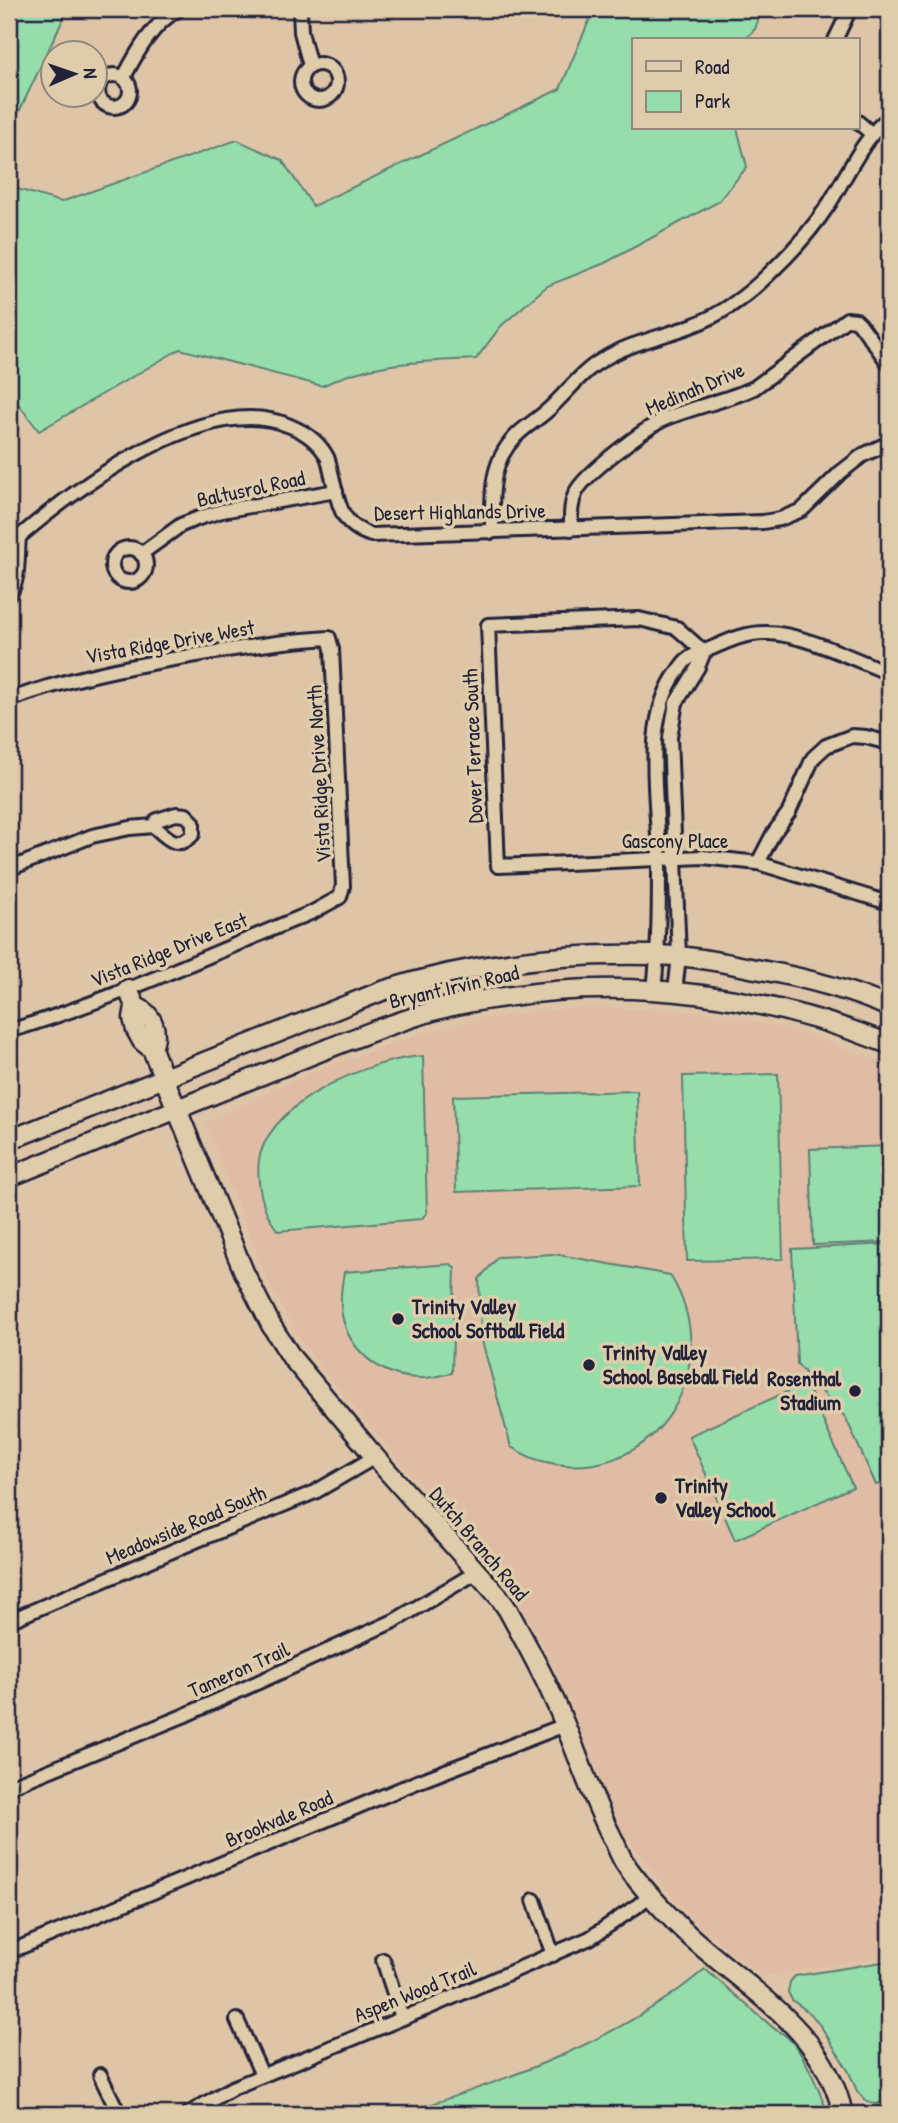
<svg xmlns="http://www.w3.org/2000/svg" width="898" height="2123" viewBox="0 0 898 2123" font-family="'Patrick Hand',sans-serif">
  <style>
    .built { fill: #e0bca5 }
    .green { fill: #95deac; stroke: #5c8074; stroke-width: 2 }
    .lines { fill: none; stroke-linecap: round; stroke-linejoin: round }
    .street-casing { stroke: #22223b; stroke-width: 18 }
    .secondary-casing { stroke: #22223b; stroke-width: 23 }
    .street { stroke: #dfccaa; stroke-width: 12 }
    .secondary { stroke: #dfccaa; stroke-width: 18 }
    .poi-dot { fill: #22223b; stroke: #dfccaa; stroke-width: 2.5 }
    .labels { text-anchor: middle; stroke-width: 7; stroke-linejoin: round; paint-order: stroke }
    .street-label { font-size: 21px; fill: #22223b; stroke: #dfccaa }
    .poi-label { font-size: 21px; font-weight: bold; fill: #22223b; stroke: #dfccaa; text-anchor: start }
  </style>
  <rect width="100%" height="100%" fill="#dfc5a8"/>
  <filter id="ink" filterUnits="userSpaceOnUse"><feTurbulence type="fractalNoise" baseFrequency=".0143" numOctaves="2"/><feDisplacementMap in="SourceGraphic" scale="14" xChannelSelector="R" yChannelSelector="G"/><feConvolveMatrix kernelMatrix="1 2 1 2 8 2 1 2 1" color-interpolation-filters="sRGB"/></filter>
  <g filter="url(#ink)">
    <path class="built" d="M592,1007l107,5 53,9 60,15 77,29v890l-127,22 -65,-53 -23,-25 -30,-38 -24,-36 -14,-27 -39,-103 -17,-37 -15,-29 -23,-35 -52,-65 -56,-62 -53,-63 -34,-41 -24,-36 -25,-46 -63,-158 107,-51 103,-36 68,-17 55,-8z"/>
    <g class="green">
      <path d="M9,9h59l-59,124z"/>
      <path d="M594,9h168l-7,20 -10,11h-111v88h103l10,39 -29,35 -113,61 -58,23 -46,40 -25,33c-52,3 -106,2 -154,27l-142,-37 -141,82 -30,-39v-223l5,19 47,14 176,-62 45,20 31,46 247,-117z"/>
      <path d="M423,1056l4,157 -6,6 -143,12c-12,-15 -17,-30 -19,-49 -1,-9 -1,-19 1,-27 15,-56 111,-96 163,-99z"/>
      <path d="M778,1074l5,185 -96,2 -4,-185z"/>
      <path d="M637,1091l3,95 -184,6 -3,-96z"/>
      <path d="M889,1146v96l-76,3 -3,-96z"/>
      <path d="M889,1244v237l-13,4 -30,-67 -49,-54 -5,-115z"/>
      <path d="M554,1254l116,21c61,99 -22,220 -135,184 -9,-3 -17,-8 -24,-12l-30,-110 -2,-58 19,-22z"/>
      <path d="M451,1264l4,4 -3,105c-10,2 -21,6 -32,5 -37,0 -71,-26 -78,-63 -3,-15 0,-29 2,-43z"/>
      <path d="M806,1383l47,104 -118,53 -46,-104z"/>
      <path d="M889,1961v139l-13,4 -11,-4 -8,-9 -8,-19 -27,-44 -11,-14 -19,-14 -4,-8 2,-10 5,-6z"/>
      <path d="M705,1969l71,61c25,9 43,61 52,84h-427c103,-33 221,-74 304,-145z"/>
    </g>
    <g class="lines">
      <g class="street-casing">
        <g id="street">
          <path d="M300,9l1,23 9,34"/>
          <path d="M835,40l15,-31"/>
          <circle cx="319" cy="82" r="18"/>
          <circle cx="114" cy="91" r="16"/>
          <path d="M124,77c13,-25 29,-54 55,-68"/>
          <path d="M858,122l14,12"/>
          <path d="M571,529c0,-12 -1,-25 5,-37 9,-18 71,-66 91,-74 29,-12 59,-17 87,-30l93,-69 9,1 4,4 29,40"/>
          <path d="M492,532c0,-35 -3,-68 23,-95 9,-10 22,-17 33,-27 18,-16 33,-38 54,-50 27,-17 60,-23 89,-34 30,-11 57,-31 79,-53 20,-19 44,-46 59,-69 16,-25 36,-70 60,-86"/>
          <path d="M19,537c61,-52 189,-147 271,-111 15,6 29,16 37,31 2,4 3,10 4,15 8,30 7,52 40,63l392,-13 17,-3 22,-9 39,-38 22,-17 26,-12"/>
          <path d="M9,543l10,-6c-2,18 1,43 -10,58"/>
          <circle cx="129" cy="565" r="17"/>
          <path d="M141,554l40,-29 18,-7 23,-7 114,-20"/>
          <path d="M704,652l-27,-24 -38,-9 -151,6 10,241 205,-9 55,6 131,40"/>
          <path d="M9,700c57,-21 116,-33 176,-43 48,-8 95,-16 144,-19l3,11 11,237 -3,11 -27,15c-100,41 -200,88 -304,119"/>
          <path d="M176,814l10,1 7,7v12c-15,17 -26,4 -39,-8l3,-6z"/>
          <path d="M758,863l15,-29 16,-22 24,-54 13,-12 26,-10 14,1 23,6"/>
          <path d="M9,869l83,-33 38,-8 24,-2"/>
          <path d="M654,990c5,-44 5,-88 5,-133 -1,-58 -18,-137 19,-186 3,-4 6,-10 10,-12 6,-5 17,-8 24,-11 18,-8 36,-16 56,-15 36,1 87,27 121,40"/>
          <path d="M675,992l4,-36 -9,-219 6,-34 22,-36 6,-15"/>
          <path d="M9,1621l189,-81 117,-48 60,-35"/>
          <path d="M9,1787l174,-71 211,-95 83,-49"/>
          <path d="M534,1900l19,55"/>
          <path d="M9,1952l408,-170 148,-57"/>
          <path d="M383,1960l19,58"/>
          <path d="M237,2020l25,55"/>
          <path d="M100,2075l19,39"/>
          <path d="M188,2114l44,-26 198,-81 160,-69 47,-32 13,-11"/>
        </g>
      </g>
      <g class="secondary-casing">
        <g id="secondary">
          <path d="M128,989l7,17 -2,12 3,12 6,11 10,8 92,223 27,53 21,33 83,99 124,140 9,13c15,28 31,56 44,85 22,46 36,96 60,142 5,9 8,20 14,28 14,21 32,39 49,57 60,61 148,101 168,192"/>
          <path d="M135,1006c18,8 24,24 17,43"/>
          <path d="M9,1140l373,-149c95,-30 196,-40 295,-35 28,2 57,9 84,14 44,8 87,19 128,37"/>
          <path d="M9,1177c80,-33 160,-65 240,-97 61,-24 121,-50 184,-69 23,-7 48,-11 72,-14 131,-21 262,-1 384,47"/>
        </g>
      </g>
      <use href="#street" class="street"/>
      <use href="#secondary" class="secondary"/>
    </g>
  </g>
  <g class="poi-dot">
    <circle cx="398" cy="1319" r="7"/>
    <circle cx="589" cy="1365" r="7"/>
    <circle cx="855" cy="1391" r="7"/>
    <circle cx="661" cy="1498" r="7"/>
  </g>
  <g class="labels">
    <g class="street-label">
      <text transform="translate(695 389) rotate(-23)" y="7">Medinah Drive</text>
      <text transform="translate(251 489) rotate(-12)" y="7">Baltusrol Road</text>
      <text transform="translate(460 512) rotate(-1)" y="7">Desert Highlands Drive</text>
      <text transform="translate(170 642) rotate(-10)" y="7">Vista Ridge Drive West</text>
      <text transform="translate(473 746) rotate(-92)" y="7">Dover Terrace South</text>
      <text transform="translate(319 774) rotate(-93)" y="7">Vista Ridge Drive North</text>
      <text x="675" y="848">Gascony Place</text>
      <text transform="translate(169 950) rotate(-22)" y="7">Vista Ridge Drive East</text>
      <text transform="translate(454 987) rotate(-13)" y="7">Bryant Irvin Road</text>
      <text transform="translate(186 1525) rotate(-23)" y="7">Meadowside Road South</text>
      <text transform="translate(479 1544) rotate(50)" y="7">Dutch Branch Road</text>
      <text transform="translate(239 1670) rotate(-24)" y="7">Tameron Trail</text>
      <text transform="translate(279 1819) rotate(-23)" y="7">Brookvale Road</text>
      <text transform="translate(415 1992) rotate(-22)" y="7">Aspen Wood Trail</text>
    </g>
    <g class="poi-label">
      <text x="412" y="1314">Trinity Valley<tspan x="412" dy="24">School Softball Field</tspan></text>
      <text x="603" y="1360">Trinity Valley<tspan x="603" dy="24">School Baseball Field</tspan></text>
      <text x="841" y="1386" text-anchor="end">Rosenthal<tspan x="841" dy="24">Stadium</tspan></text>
      <text x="675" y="1493">Trinity<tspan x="675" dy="24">Valley School</tspan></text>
    </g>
  </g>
  <rect width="898" height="2123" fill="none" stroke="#dfccaa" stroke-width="35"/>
  <rect x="18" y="18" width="863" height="2088" fill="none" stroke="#22223b" stroke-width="2.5" filter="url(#ink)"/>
  <rect x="632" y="38" width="228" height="91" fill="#dfccaa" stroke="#93887e" stroke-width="2"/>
  <rect x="646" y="61" width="35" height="10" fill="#dfccaa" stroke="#93887e" stroke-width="2"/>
  <text x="695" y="74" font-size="21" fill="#22223b">Road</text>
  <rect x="646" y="91" width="35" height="21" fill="#95deac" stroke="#93887e" stroke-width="2"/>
  <text x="695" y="108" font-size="21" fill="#22223b">Park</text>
  <g transform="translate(74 74) rotate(88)"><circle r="33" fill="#dfccaa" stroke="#93887e" stroke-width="2"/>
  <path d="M0-5L12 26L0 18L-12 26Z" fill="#22223b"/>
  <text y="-10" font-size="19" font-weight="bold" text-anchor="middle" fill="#22223b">N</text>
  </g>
</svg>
